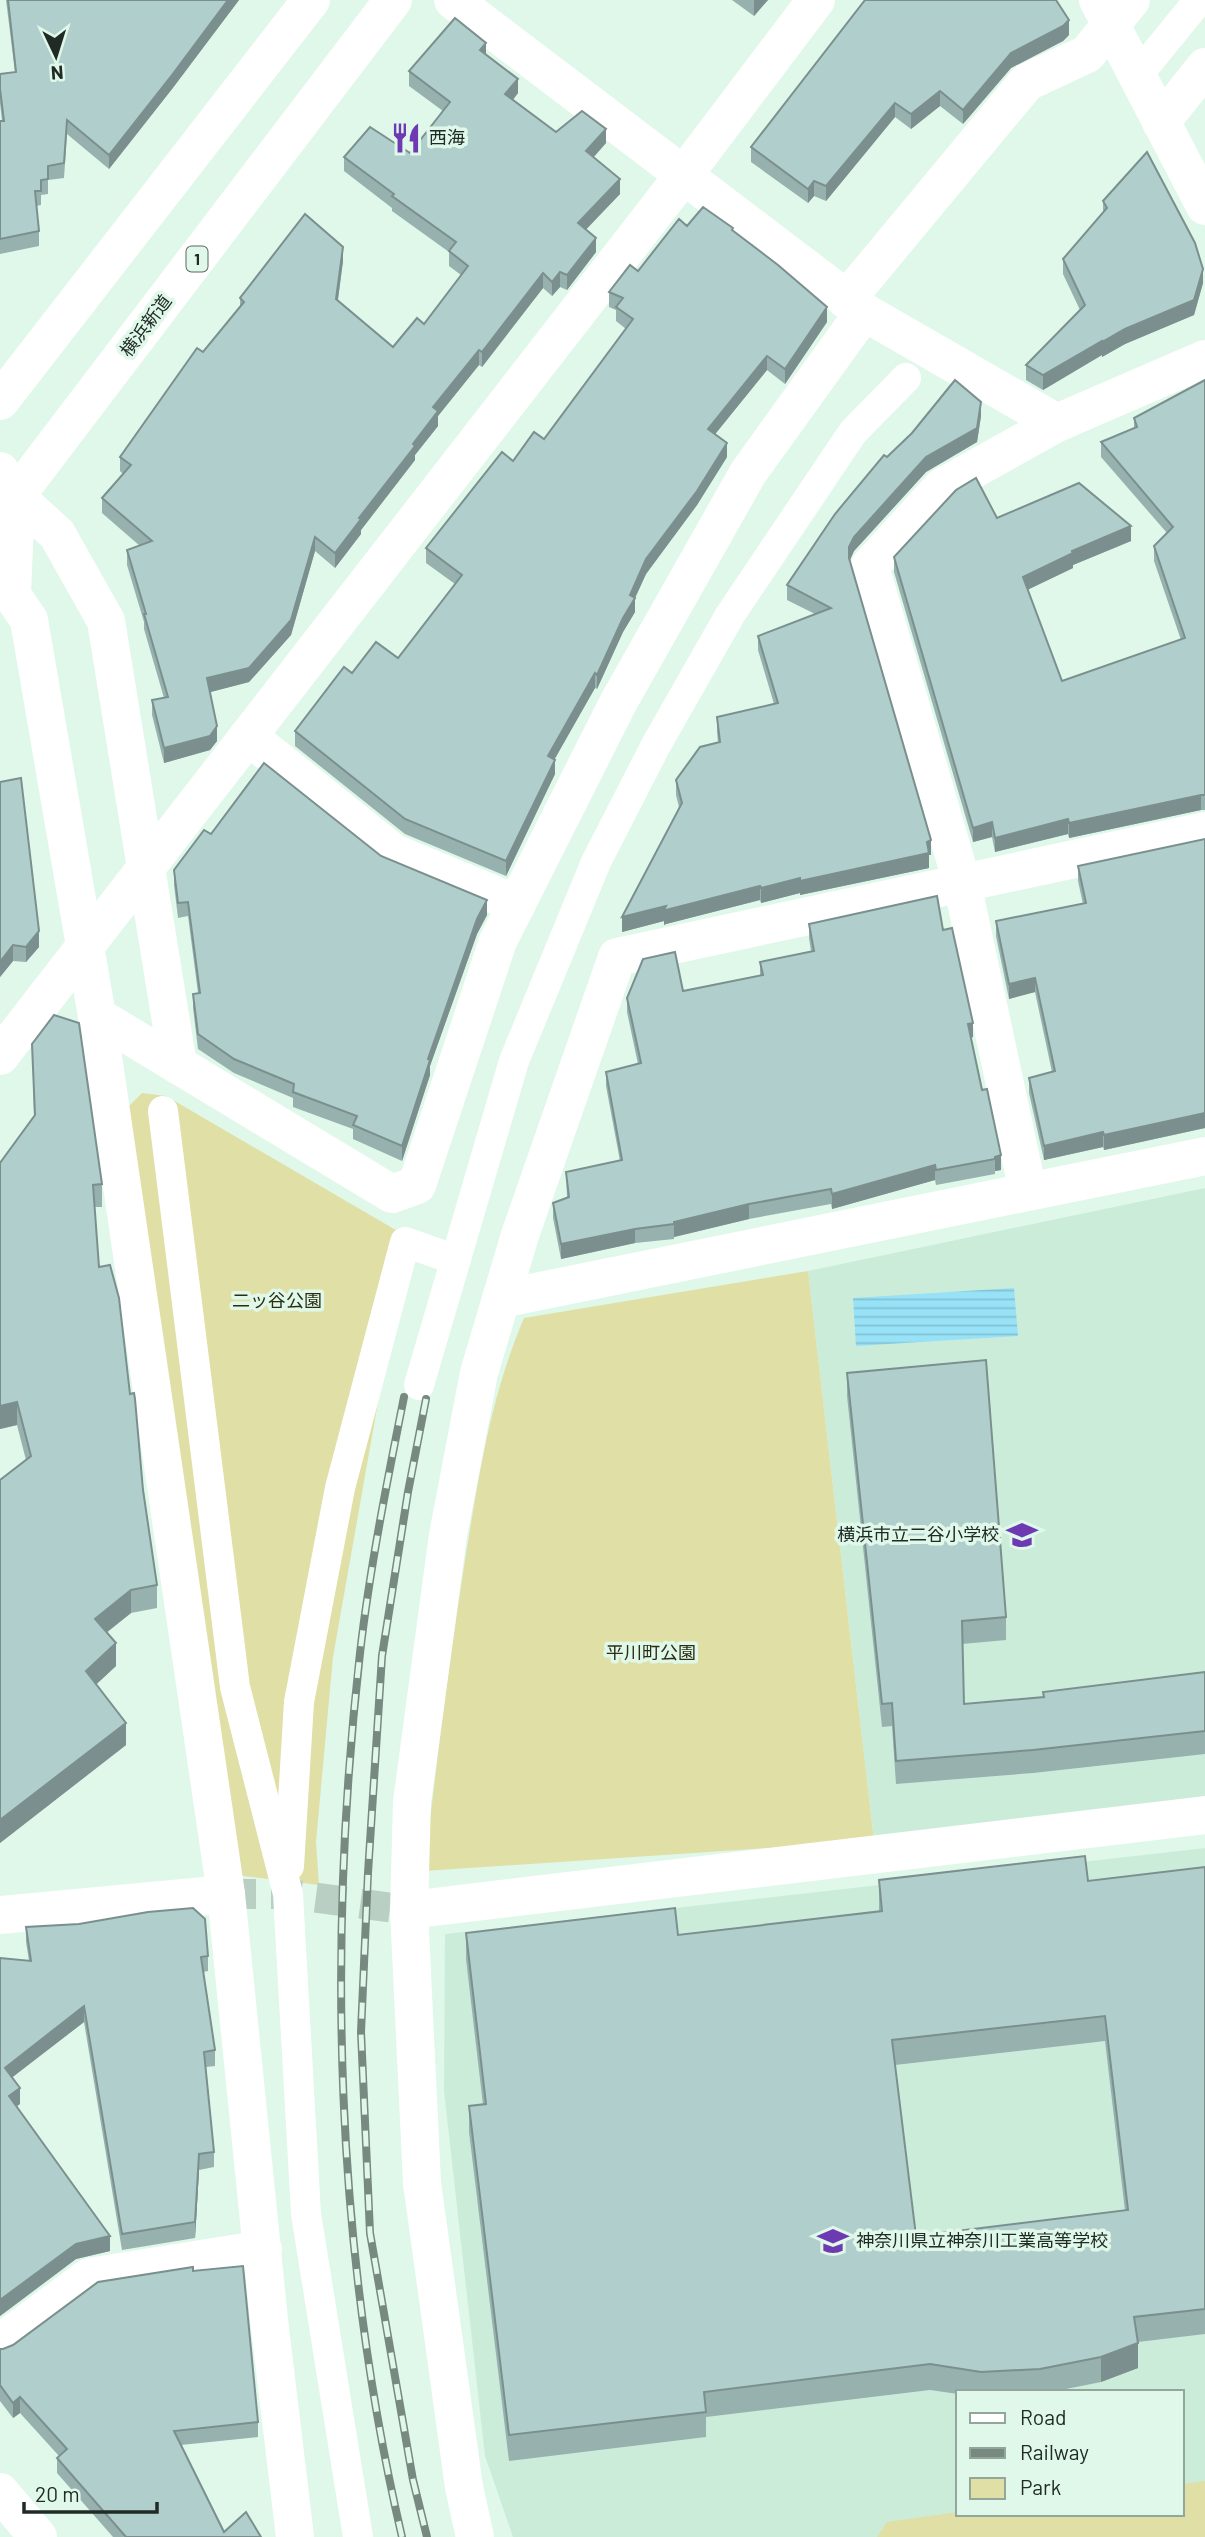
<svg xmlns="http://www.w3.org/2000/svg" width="1205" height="2537" viewBox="0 0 1205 2537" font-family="Barlow,'Noto Sans JP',sans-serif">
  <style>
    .built { fill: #ccecda; fill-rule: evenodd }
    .park { fill: #e0dfa6 }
    .water { fill: url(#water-rules) }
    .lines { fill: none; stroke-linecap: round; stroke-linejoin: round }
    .pedestrian-tunnel { stroke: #b9cfc3; stroke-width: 30; stroke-dasharray: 30 15; stroke-linecap: butt }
    .pedestrian { stroke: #fff; stroke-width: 30 }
    .minor { stroke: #fff; stroke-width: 38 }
    .tertiary { stroke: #fff; stroke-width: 38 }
    .primary { stroke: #fff; stroke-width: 38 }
    .trunk { stroke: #fff; stroke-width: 38 }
    .rail-casing { stroke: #788980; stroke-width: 8 }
    .rail { stroke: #dff8ea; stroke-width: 5; stroke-dasharray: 16; stroke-linecap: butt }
    .wall { fill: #97b1af; fill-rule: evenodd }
    .shaded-wall { fill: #7b908e }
    .building { fill: #b0cecb; stroke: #7b908e; stroke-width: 2; fill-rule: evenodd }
    .labels { text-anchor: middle; stroke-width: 7; stroke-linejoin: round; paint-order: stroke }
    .shield { fill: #dff8ea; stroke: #5a6860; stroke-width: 2 }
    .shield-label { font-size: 16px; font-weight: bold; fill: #212b25 }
    .poi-label { font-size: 18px; fill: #212b25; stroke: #dff8ea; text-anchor: start }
    .street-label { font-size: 18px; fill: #212b25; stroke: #dff8ea }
    .park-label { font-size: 18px; fill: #2d2c10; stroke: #dff8ea }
  </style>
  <defs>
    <pattern id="water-rules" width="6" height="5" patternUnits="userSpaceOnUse" patternTransform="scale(1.75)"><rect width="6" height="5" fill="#97e2f6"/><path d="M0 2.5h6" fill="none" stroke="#82c2d3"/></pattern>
  </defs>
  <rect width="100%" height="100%" fill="#dff8ea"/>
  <g class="built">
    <path d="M1205,1188v612l-331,41 -66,-570z"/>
    <path d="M1205,1848v689h-692l-28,-81 -41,-365 1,-157zM958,2392h224v122h-224z"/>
  </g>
  <g class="park">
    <path d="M142,1093l24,3 252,147 -35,131 -50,283 -17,185 3,43 -85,-10 -105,-769z"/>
    <path d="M808,1271l66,570 -450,30c12,-104 25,-208 41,-311 14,-85 25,-162 59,-242z"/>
    <path d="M1205,2481v56h-328l10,-15 71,-10v2h224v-30z"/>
  </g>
  <path class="water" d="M1014,1288l4,48 -162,10 -3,-48z"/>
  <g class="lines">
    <path class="pedestrian-tunnel" d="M226,1894h62l121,16"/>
    <g class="pedestrian">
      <path d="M1137,76l62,-76"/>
      <path d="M163,1111l72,576 53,207 18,320 52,323"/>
      <path d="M419,1385l95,-324 82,-199 60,-117 74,-130 123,-183 53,-54"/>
      <path d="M289,1866l10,-164 41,-214 65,-246 51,18"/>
    </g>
    <g class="minor">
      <path d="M1161,122l44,-55"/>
      <path d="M846,300l181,-218 60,-28 44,-54"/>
      <path d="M16,497l-4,98 17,25 68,396 129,878 43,426 26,217"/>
      <path d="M16,497l41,37 49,87 72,444"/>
      <path d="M248,736l146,117 123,51"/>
      <path d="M97,1016l295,178 25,-9 81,-244 120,-238 130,-230 116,-161"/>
      <path d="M1028,1192l-66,-309 -92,-317 72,-79 115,-64 148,-64"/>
      <path d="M501,1299l704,-143"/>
      <path d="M409,1910l796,-95"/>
      <path d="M0,1915l226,-21"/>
      <path d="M0,2343l89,-66 174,-28"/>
      <path d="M475,2537l-11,-50 -42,-304 -13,-273 3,-108 36,-267 31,-162 41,-138 97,-278 588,-126"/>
    </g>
    <g class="tertiary">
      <path d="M453,0l411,312 193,111"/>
      <path d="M1098,0l107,206"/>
      <path d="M0,471l16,26"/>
      <path d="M0,1056l683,-880 133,-176"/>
    </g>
    <path class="primary" d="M0,2492l38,45"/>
    <g class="trunk">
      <path d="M0,401l311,-401"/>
      <path d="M0,517l393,-517"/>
    </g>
    <g class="rail-casing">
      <g id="rail">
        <path d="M426,1399l-18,93 -26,164 -14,217 -7,159 9,201 43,247 14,57"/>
        <path d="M402,2537c-67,-287 -75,-591 -42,-884 10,-86 27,-171 44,-256"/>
      </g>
    </g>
    <use href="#rail" class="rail"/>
  </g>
  <g class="wall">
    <path d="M6,0h233l-67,89 -63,80 -42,-35 -3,44 -16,2v14l-7,1v10l-5,1 3,25v15l-39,8v-133h2l-2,-18v-29l15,-2z"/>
    <path d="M732,0h36l-14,16z"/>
    <path d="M1069,35l-6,6 -52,27 -48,56 -23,-18 -29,23 -16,-12 -69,84 -12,-5 -6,7 -57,-41v-15z"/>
    <path d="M486,55l32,38 -5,7 43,32 50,11 -13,14 27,37 -34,35 10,23 -29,38 -7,-3 -8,9 -9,-8 -61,79 -3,-2 -41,51v10l-23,29v5l-54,70v4l-26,34 -20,-17 -24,84 -42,47 -39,10 7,49 -7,9 -46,13 -12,-48v-15l12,-2 -20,-69v-7l-17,-57v-15l13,-4 -38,-33v-15l21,-24 -3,-3v-14l120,-150v-9l103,-37 -5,39 55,47 31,-23 37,-49 -12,-9v-14l-57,-41v-3l-48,-37v-14l66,-4 33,-42 -34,-25v-15z"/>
    <path d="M1103,201l100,82 -9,32 -69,29 -23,13v-2l-59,35 -17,-10v-15l54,-55 -17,-36v-15l40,-46z"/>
    <path d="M687,226l46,5 94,91 -42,62 -18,-14 -52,64 12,23 -30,48 -51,69 -11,24v14l-12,20 -26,57 -2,-1 -41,71 1,15 -49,102 -101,-42 -110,-88v-15l57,-58 46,-15 57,-74 -29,-21v-15l87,-87 31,-22 82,-110 -10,-8v-11l-7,-3v-15l29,-21z"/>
    <path d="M1205,380v430h-4l-132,28 -1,-4 -73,18 -3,-15 -19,5 -79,-270v-15l103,-39 134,23 -58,24v3l-46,22 35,91 119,-41 -27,-79v-15l13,-13 -66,-76v-15l33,-13v-11z"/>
    <path d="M981,416l-4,26 -51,30 -72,79 -4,9 81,295h-2v13l-129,27v-2l-39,10 -1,-3 -94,24 -2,1v-4l-42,11 57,-125 -3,-12v-15l42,-38 -1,-10v-15l57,-13 -16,-54v-14l57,-22 -28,-14v-15l100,-128z"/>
    <path d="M0,782l39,165 -13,15 -13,-1 -13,16z"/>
    <path d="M211,834l170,22 106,59 -10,19 -47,132v9l-28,86 -49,-22v-10l-60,-22v-9l-59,-25 -36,-24 -5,-41v-14l5,-1 -10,-77 -10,2 -4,-33v-15z"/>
    <path d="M1205,839v289l-101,22 -1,-3 -59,13 -15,-67v-15l23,-6 -17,-80 -26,7 -13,-63v-15l87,-17 -5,-23v-15z"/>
    <path d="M809,924l134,6 30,107 -2,1 30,132 -6,1v3l-59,11 -1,-5 -103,29 -1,-5 -82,15 -75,18v2l-39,4 -74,16 -8,-41v-15l14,-5 -1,-26 54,-11 -14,-75v-14l32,-8 -11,-52v-14l56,-7 77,-15v-14l51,-11 -2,-13z"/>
    <path d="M32,1044l70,140v23h-7l4,60 31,127 27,191v23l-26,5 -25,19 10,34 -20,18 30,61 -126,98v-363l26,-20 -9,-35 -17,4 34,-313z"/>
    <path d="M847,1373l159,244v23l-44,4 2,60 79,-6 162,-26v82l-172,19 -137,11 -4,-58 -10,1 -35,-331z"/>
    <path d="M1205,1867v467l-67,8v26l-37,14 -50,10h-93v2l-28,-4 -224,27v20l-197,24 -40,-329v-26l14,-1 -17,-146v-26l212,2 201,-24v-31l209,1zM1105,2041l20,170 -209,25 -21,-171z"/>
    <path d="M26,1927l182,29v15l-5,1 12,78v16l-9,1 8,85v15l-15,3 -4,68 -73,12 -38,-228 -72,55 8,27 -3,2 93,145 -34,8 -76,57v-358l29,3 -3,-19z"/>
    <path d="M193,2271l65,151v15l-77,8 43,87 37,5h-148l-56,-64v-15l2,-2 -39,-43 -7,5 -13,-17v-52h3z"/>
  </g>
  <g class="shaded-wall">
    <path d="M228,0h11l-67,89 -63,80v-14z"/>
    <path d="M754,0h14l-14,16z"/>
    <path d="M1069,20v15l-6,6 -52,27 -48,56v-14l48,-57z"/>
    <path d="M486,43v15l-6,-8z"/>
    <path d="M518,79v14l-13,16v-15z"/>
    <path d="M940,91v15l-29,23v-15z"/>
    <path d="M895,103v14l-69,84v-15z"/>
    <path d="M606,129v14l-20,23v-15z"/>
    <path d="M620,179v15l-42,44v-15z"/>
    <path d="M814,181v15l-6,7v-14z"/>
    <path d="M596,238v14l-29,38v-15z"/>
    <path d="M343,247v14l-7,52v-14z"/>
    <path d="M1203,269v14l-9,32 -69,29 -23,13v-15z"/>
    <path d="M560,272v15l-8,9v-14z"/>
    <path d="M543,273v15l-61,79v-15z"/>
    <path d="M827,307v15l-42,62v-15z"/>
    <path d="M1102,341v14l-59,35v-15z"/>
    <path d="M479,350v15l-41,51v10l-23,29v5l-54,70v4l-26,34v-15l78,-109 20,-37z"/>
    <path d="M767,356v14l-59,73v-14z"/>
    <path d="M981,402v14l-4,26 -51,30 -72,79 -5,11v-15l5,-10 72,-80z"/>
    <path d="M727,443v14l-30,48 -51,69 -11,24v14l-12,20 -26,57v-14l33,-80 16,-36z"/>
    <path d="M1131,526v15l-58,24v3l-50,24v-15l49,-26z"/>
    <path d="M315,537v14l-24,84 -42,47 -42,11v-15z"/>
    <path d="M595,673v15l-47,83v-15z"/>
    <path d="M217,726v15l-7,9 -46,13v-15z"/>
    <path d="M555,760v14l-49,102v-15z"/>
    <path d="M1201,795v15l-132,28v-15z"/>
    <path d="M1068,819v15l-73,18v-14z"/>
    <path d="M992,822v15l-19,5v-14z"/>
    <path d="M931,840v15h-2v13l-129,27v-14z"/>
    <path d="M800,878v15l-39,10v-15z"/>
    <path d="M760,886v14l-94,24 -2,1v-4l-42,11v-15l44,-11z"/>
    <path d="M487,900v15l-10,19 -47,132v9l-28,86v-15l26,-87 49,-140z"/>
    <path d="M39,931v16l-13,15v-15z"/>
    <path d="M13,945v16l-13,16v-15z"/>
    <path d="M1035,978v14l-26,7v-15z"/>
    <path d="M973,1023v14l-5,2v-15z"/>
    <path d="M1205,1113v15l-101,22v-15z"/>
    <path d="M1103,1132v15l-59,13v-14z"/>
    <path d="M1001,1155v15l-6,1v-14z"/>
    <path d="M935,1165v15l-103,29v-15z"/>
    <path d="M749,1204v15l-75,18v-15z"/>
    <path d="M635,1229v14l-74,16v-15z"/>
    <path d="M17,1402v23l-17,4v-23z"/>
    <path d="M131,1590v23l-36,29v-23z"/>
    <path d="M116,1643v23l-30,28v-23z"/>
    <path d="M126,1723v22l-126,98v-23z"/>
    <path d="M84,2006v16l-79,61v-15z"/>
    <path d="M20,2088v16l-11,7v-15z"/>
    <path d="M199,2154v16l-4,68v-16z"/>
    <path d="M110,2236v15l-34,8 -76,57v-16l76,-56z"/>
    <path d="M1138,2343v25l-37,14v-25z"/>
    <path d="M20,2397v16l-7,5v-15z"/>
  </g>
  <g class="building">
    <path d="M8,0h220l-56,75 -63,80 -42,-35 -3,43 -16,3v13l-7,1v11h-6l4,40 -39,8v-118h4l-4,-32v-15l16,-2z"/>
    <path d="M865,0h191l13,20 -6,6 -52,27 -48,57 -23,-19 -29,23 -16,-11 -69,83 -12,-5 -6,8 -57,-42z"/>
    <path d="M455,18l31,25 -6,7 38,29 -13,15 51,38 26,-21 24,18 -20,22 34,28 -42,44 18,15 -29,37 -7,-3 -8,10 -9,-9 -61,79 -3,-2 -46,57 5,4 -25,33 2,2 -56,72 2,1 -26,34 -20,-16 -24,83 -42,48 -42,10 10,48 -7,10 -46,12 -12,-48 16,-3 -24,-83h2l-19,-64 25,-9 -50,-43 29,-33 -11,-8 77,-109 6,4 41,-50 -4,-4 65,-84 38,33 -7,52 57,48 24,-29 7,6 44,-58 -19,-15 7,-9 -64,-46 2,-2 -50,-37 26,-30 40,26 40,-51 -41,-31z"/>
    <path d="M1147,152l48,91 8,26 -9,31 -69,29 -23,13v-1l-59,34 -17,-10 59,-60 -22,-46 44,-51 -4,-7z"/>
    <path d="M703,207l30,21 -1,2 46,35 49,42 -42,62 -18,-13 -59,73 19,14 -30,48 -51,68 -16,36 5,3 -12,20 -26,57 -2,-2 -47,83 7,4 -49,101 -101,-42 -110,-88 49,-64 8,6 24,-31 22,16 64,-83 -36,-27 76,-96 11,9 21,-29 10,7 89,-120 -17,-12 7,-9 -14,-6 21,-27 8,6 41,-52 8,7z"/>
    <path d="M955,380l26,22 -4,26 -51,29 -72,80 -5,10v11l82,282 -4,2 2,11 -129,28v-3l-39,10 -1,-2 -94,24h-2l2,-4 -44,11 60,-114 -6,-23 24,-33 20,-5 -3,-25 61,-14 -20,-67 73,-28 -44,-23 48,-71 49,-59 3,2 25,-24z"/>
    <path d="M1205,380v415h-4l-132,28 -1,-4 -73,19 -3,-16 -19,6 -79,-271 62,-67 20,-12 21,40 82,-35 52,43 -59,25 1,2 -50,24 39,104 123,-43 -31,-92 19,-19 -72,-85 36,-15 -3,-9z"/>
    <path d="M264,763l117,93 106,44 -10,19 -49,140 2,1 -28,86 -49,-21 4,-9 -64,-24 1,-8 -60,-25 -36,-25 -5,-40 7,-1 -12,-91 -10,1 -4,-33 30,-40 7,4z"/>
    <path d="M21,778l18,153 -13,16 -13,-2 -13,17v-180z"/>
    <path d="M1205,839v274l-101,22 -1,-3 -59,14 -15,-68 26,-7 -20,-93 -26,6 -13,-63 90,-18 -8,-37z"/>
    <path d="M937,896l6,34 9,-2 21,95 -5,1 14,66 5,-1 14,66 -6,2v2l-59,11 -1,-5 -103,29 -1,-5 -82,15 -75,18v2l-39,5 -74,15 -8,-41 16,-6 -3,-25 56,-12 -16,-88 35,-9 -14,-65 16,-39 32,-7 8,39 80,-16 -3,-13 54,-11 -5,-27z"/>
    <path d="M54,1015l25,8 23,161 -9,1 6,82 11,-2 9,33 11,96 4,-1 1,6 8,91 14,95 -26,5 -36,29 21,24 -30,28 40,52 -126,97v-340l31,-24 -14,-54 -17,4v-243l35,-48 -3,-71z"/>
    <path d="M986,1360l20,257 -44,4 2,83 80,-7 -1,-5 162,-20v59l-172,19 -137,11 -4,-58 -10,1 -35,-331z"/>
    <path d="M1085,1856l3,25 117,-14v442l-71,8 4,26 -37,14 -61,12 -59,3 -51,-8 -226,28 2,20 -197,23 -40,-329 17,-2 -20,-171 209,-25 3,27 204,-24 -3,-31zM1105,2016l23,194 -212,26 -24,-196z"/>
    <path d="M193,1908l12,11 3,37 -7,1 14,93 -11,2 10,100 -15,2 -4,68 -73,12 -38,-228 -79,62 15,20 -11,8 101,140 -34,8 -76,56v-342l31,3 -5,-34 53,-3 69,-12z"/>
    <path d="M243,2266l15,156 -84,9 50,101 22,-20 15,25h-135l-69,-79 10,-9 -47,-52 -7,6 -13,-18v-36h3l10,-4 85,-63 95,-15v4z"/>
  </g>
  <defs>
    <g id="restaurant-bare" transform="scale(2.415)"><path d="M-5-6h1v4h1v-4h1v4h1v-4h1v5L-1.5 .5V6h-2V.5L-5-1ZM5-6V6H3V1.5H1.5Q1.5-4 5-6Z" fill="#6d3ab2" stroke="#dff8ea" stroke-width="2.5" paint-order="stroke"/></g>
    <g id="school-bare" transform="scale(2.415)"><path d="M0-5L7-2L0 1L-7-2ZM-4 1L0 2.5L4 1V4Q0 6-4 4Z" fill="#6d3ab2" stroke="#dff8ea" stroke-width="2.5" paint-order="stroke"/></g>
  </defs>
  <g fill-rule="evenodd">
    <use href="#restaurant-bare" x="406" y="138"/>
    <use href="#school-bare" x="1022" y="1535"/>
    <use href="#school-bare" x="833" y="2241"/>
  </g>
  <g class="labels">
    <rect class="shield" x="186.5" y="246.5" width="21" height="25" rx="5"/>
    <g class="shield-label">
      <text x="197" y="265">1</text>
    </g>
    <g class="poi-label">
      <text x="429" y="144">西海</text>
      <text x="999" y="1541" text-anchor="end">横浜市立二谷小学校</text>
      <text x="856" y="2247">神奈川県立神奈川工業高等学校</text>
    </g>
    <g class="street-label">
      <text transform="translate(146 326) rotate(-53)" y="6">横浜新道</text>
    </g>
    <g class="park-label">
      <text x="277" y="1307">二ッ谷公園</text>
      <text x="651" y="1659">平川町公園</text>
    </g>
  </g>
  <rect x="956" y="2390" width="228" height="126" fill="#dff8ea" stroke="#93a69b" stroke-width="2"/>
  <rect x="970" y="2413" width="35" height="10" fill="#ffffff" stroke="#93a69b" stroke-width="2"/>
  <text x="1020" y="2425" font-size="21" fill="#212b25">Road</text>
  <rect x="970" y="2448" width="35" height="10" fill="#788980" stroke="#93a69b" stroke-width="2"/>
  <text x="1020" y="2460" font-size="21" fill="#212b25">Railway</text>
  <rect x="970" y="2478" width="35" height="21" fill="#e0dfa6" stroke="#93a69b" stroke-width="2"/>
  <text x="1020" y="2495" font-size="21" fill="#212b25">Park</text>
  <g transform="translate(56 56) rotate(176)" stroke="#dff8ea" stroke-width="5" paint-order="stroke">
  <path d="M0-5L12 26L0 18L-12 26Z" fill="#212b25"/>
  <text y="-10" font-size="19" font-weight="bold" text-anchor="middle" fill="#212b25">N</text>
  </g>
  <path d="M24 2502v10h133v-10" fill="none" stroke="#212b25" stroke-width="3.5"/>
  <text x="35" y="2502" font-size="21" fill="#212b25" stroke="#dff8ea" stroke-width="5" paint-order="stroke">20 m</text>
</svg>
